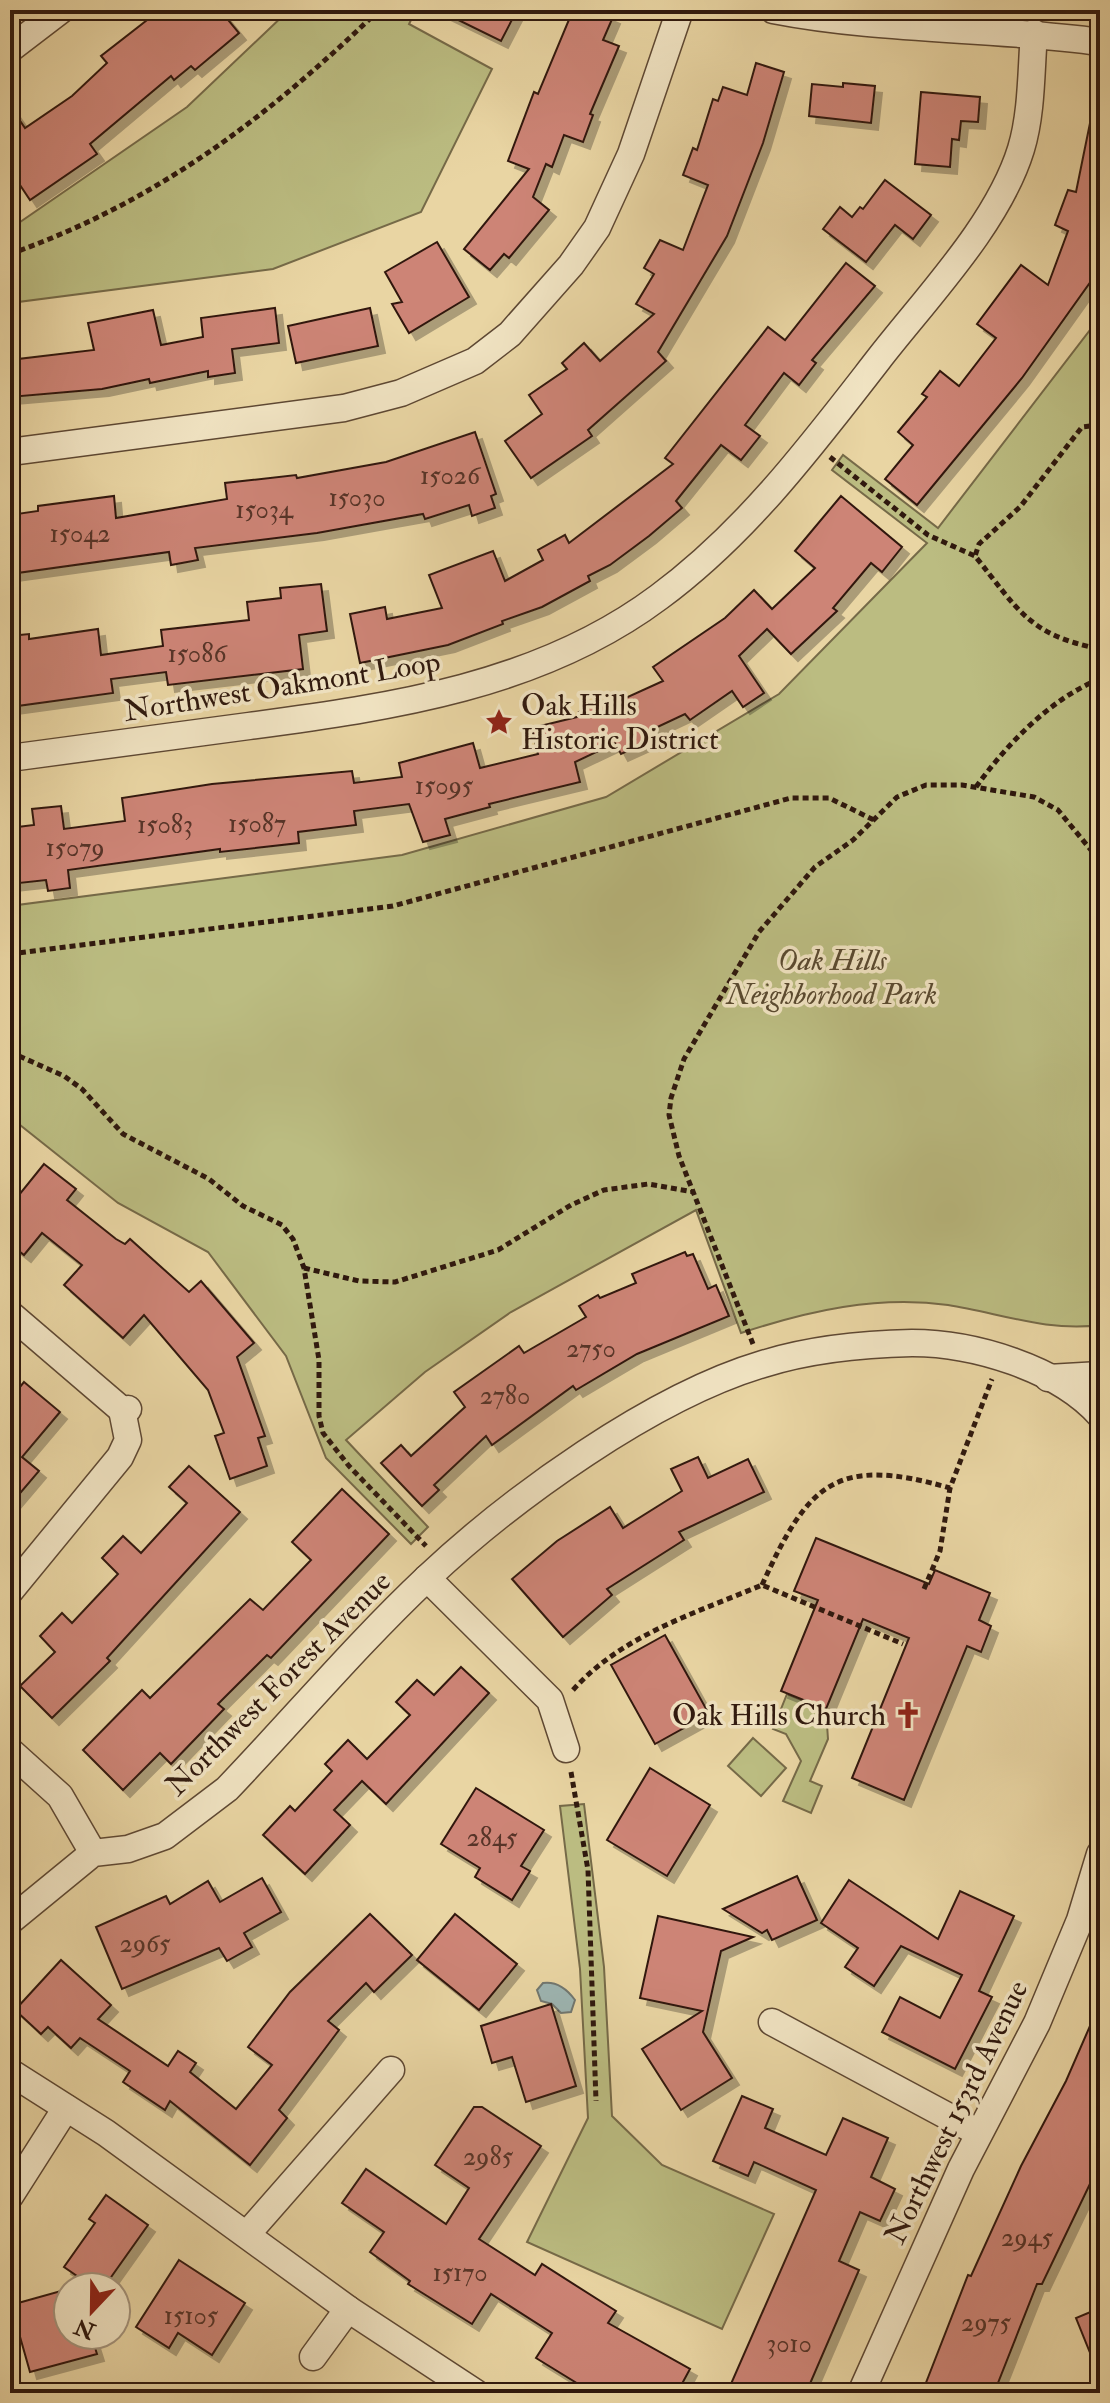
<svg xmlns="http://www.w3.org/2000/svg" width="1110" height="2403" viewBox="0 0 1110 2403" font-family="'IM FELL Double Pica',serif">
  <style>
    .green { fill: #bbbc81; stroke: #766a48; stroke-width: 2 }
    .water { fill: #9db5b2; stroke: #717770; stroke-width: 2 }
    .building { fill: #cd8476; stroke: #30190e; stroke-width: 2; filter: url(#shadow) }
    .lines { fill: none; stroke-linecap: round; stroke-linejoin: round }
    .minor-casing { stroke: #5e4833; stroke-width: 29 }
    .path { stroke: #30190e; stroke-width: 5; stroke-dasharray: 6 4; stroke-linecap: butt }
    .minor { stroke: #f1e4c3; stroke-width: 26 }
    .labels { text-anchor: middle; stroke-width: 7; stroke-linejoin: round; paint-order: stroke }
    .number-label { font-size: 26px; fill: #573428 }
    .street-label { font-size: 30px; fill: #30190e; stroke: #f1e4c3 }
    .poi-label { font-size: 30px; fill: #30190e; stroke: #f1e4c3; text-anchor: start }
    .park-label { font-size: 30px; font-style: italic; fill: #5a4a30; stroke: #f1e4c3 }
  </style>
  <defs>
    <filter id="shadow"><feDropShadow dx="7" dy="7" stdDeviation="0" flood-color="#0004"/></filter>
  </defs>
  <rect width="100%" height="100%" fill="#e9d5a3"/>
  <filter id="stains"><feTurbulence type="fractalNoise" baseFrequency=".0025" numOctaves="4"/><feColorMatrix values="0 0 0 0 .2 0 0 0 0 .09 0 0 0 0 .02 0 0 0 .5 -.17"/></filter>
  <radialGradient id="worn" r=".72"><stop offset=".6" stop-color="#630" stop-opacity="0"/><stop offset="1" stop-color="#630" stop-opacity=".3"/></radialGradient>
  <g class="green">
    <path d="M289,10h127l-7,14 83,45 -71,143 -148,57 -263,34v-74l177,-122z"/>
    <path d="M1100,317v1008c-53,7 -101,-12 -152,-20 -71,-10 -140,6 -207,28l-45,-123 -185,102 -86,60 -79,68 82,87 -17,17 -85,-86 -40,-102 -78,-104 -90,-49 -108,-86v-211l392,-51 204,-58 173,-103 148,-151 -95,-73 11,-15 95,73z"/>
    <path d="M787,1694l39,16 2,29 -18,42 12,5 -11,27 -28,-12 18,-40 -15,-27 -13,-5z"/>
    <path d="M753,1738l33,30 -25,28 -33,-30z"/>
    <path d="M584,1804l20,163 8,149 50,49 112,49 -52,115 -195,-87 61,-124 -8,-149 -20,-163z"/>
  </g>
  <path class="water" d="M543,1983c14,-2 24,6 32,17l-4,12 -10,1 -9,-9 -11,-3 -4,-11z"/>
  <g class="building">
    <path d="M160,10h60l19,23 -44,37 -4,-4 -17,14 -3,-4 -81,68 7,10 -67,46 -20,-30v-64l15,22 47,-32 35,-33 -6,-7z"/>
    <path d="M438,10h79l-16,31z"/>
    <path d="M573,10h24l16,7 -10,23 16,6 -29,68 3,1 -10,27 -19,-7 -12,32 -6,-3 -13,33 16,13 -40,48 -5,-4 -14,16 -26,-21 65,-80 -21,-8 26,-69 4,2z"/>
    <path d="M756,63l28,9 -21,71 -36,93 -69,116 8,9 -78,69 4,6 -61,42 -26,-37 37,-27 -13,-19 38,-26 -5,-6 22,-20 16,18 54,-47 -18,-10 18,-30 -10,-6 16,-28 23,10 25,-65 -25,-10 10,-27 4,2 16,-51 5,2 5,-14 24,8z"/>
    <path d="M843,83l32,3 -4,37 -62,-7 3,-32 31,3z"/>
    <path d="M921,92l59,5 -2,25 -17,-1 -2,19 -7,-1 -2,28 -35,-3z"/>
    <path d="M1090,123l10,1v155l-6,-2 -72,101 -105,127 -32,-26 28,-34 -15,-13 29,-35 -5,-3 18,-23 19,15 37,-48 -19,-14 44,-59 27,20 20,-54 -13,-6 13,-35 8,2z"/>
    <path d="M885,180l46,35 -18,24 -18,-14 -29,37 -43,-33 17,-22 12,10 8,-10 3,2z"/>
    <path d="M437,242l32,55 -60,36 -17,-29 10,-2 -17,-30z"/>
    <path d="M846,263l29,23 -63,74 4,3 -17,22 -15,-12 -39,52 15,11 -19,24 -20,-15 -45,56 6,7 -33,28 -39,29 -22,11 2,5 -48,26 -40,14 1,3 -55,21 -88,18 -10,-49 35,-7 2,12 55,-11 -13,-33 64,-24 12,30 38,-21 -5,-10 27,-15 4,8 104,-79 -8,-6 103,-131 17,13z"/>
    <path d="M275,308l4,35 -47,6 3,24 -27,4v-6l-58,12 -1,-4 -47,10 -92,8v-37l84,-10 -6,-27 65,-13 8,35 42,-8 -2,-19z"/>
    <path d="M370,308l8,38 -82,17 -8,-37z"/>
    <path d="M475,432l21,62 -5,2 4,12 -23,8 -3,-11 -44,14 -2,-5 -106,19 -122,15 3,12 -27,5 -2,-13 -159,22v-59l28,-4v-5l76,-10 2,22 111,-19 -2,-16 71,-8 1,3 89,-16z"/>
    <path d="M841,496l61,51 -20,25 -11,-9 -38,45 4,3 -46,43 -24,-25 -28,27 25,37 -21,14 -11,-16 -42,29 -5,-6 -34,16 5,8 -35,16 -6,-11 -40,19 5,20 -91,22 1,3 -45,12 5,16 -27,7 -14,-38 -55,7 2,14 -58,7 1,11 -79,9v-3l-152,21 2,18 -22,3 -2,-11 -36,4v-56l24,-3 -2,-16 29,-3 3,23 61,-8 -3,-23 90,-14 140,-13 2,12 48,-6 -3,-14 74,-20 7,25 58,-14 -6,-26 49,-12 -2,-4 25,-11 2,6 57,-26 -10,-14 72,-49 29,-28 18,19 43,-41 -20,-17z"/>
    <path d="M321,584l6,47 -28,4 4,34 -135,16 -2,-13 -55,7 2,14 -103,14v-71l19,-2v5l69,-10 3,26 62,-9 -2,-16 88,-10 -2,-18 34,-4 -1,-10z"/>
    <path d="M44,1164l32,25 -9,11 49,39 9,5 5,-5 59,53 12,-11 53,62 -17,14 28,79 -7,2 9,28 -37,13 -15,-43 9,-3 -16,-43 -64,-75 -21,23 -59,-53 18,-20 -40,-32 -18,22 -14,-11v-38z"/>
    <path d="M685,1252l2,4 6,-2 15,35 8,-4 13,31 -92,38 -61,36 -3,-4 -81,59 -6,-9 -52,49 5,5 -17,16 -41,-43 20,-18 10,11 54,-49 -11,-15 65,-46 5,7 62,-36 -7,-11 19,-11 2,3 36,-15 -4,-9z"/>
    <path d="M24,1382l36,30 -38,45 17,14 -29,34v-106z"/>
    <path d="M698,1457l10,21 40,-19 16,33 -85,40 5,8 -77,49 5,6 -49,42 -51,-58 45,-38 53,-34 13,21 59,-37 -11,-22z"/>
    <path d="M189,1466l51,46 -133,146 3,3 -58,57 -32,-32 35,-34 -15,-16 22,-23 10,10 46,-49 -16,-16 21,-22 18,17 46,-50 -18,-16z"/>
    <path d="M342,1489l47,45 -118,124 -4,-3 -49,49 6,5 -53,55 -11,-11 -37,37 -40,-40 59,-60 8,8 100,-99 13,11 48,-50 -19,-18z"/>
    <path d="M816,1538l113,46 6,-14 55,23 -11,27 12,6 -10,26 -14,-6 -63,154 -52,-22 57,-140 -46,-19 -37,90 -45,-18 37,-91 -24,-9z"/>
    <path d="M665,1635l44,79 -54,30 -44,-79z"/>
    <path d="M461,1667l28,26 -103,111 -24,-23 -28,29 16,15 -45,49 -42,-39 27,-29 5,5 37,-40 -7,-7 23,-24 19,19 43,-44 -14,-13 21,-22 17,15z"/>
    <path d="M650,1768l60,37 -43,71 -60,-36z"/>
    <path d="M476,1788l68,42 -23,36 9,5 -18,29 -37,-23 5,-9 -39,-24z"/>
    <path d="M797,1876l20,44 -45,20 -5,-10 -5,3 -39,-24z"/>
    <path d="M262,1878l19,34 -37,21 8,14 -25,14 -8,-13 -97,41 -26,-62 70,-31 4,8 38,-23 12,21z"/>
    <path d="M849,1880l89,59 22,-48 54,25 -35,75 13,6 -37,72 -73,-37 18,-35 40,21 22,-43 -61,-29 -27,40 -29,-19 13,-19 -37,-25z"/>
    <path d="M370,1914l42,41 -38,37 -8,-9 -38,38 11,9 -60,80 8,8 -37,47 -80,-64 -5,9 -42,-28 7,-11 -50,-33 -9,10 -23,-21 -7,7 -26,-24 46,-50 50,45 -13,14 70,47 10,-15 18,12 -6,9 46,37 36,-44 -24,-18 42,-55z"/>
    <path d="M455,1914l62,50 -38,46 -62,-50z"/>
    <path d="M658,1916l95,21 -32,14 -18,81 29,46 -51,32 -39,-61 60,-38 -62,-13z"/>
    <path d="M1100,2003v160l-58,121h-5l-43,109h-72l46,-118 3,1 50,-110 45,-85z"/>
    <path d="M551,2004l25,82 -50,16 -14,-45 -20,6 -11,-37z"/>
    <path d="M742,2096l31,13 -8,19 61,27 17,-37 45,20 -17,39 24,12 -15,32 -20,-9 -21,49 20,9 -53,123h-79l89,-203 -62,-28 -6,14 -35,-15z"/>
    <path d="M474,2107h8l59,39 -62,93 56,36 7,-11 74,47 -8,12 82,46 -13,24h-84l-57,-35 16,-25 -61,-39 -19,30 -64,-40 2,-3 -40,-29 14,-20 -42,-29 24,-34 80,55 23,-36 -34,-23z"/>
    <path d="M106,2195l42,30 -44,62h-11l-29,-20 31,-44 -6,-4z"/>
    <path d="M179,2260l66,43 -33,52 -34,-22 -9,15 -33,-21z"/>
    <path d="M68,2289v46h23l6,19 -67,18 -19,-67z"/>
    <path d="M1100,2308v67h-1l-23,-57z"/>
  </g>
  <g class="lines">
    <g class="minor-casing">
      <g id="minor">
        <path d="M773,10c108,21 218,17 327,32"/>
        <path d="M10,49l51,-39"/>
        <path d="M10,452l334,-44 57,-15 74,-32 35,-27 61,-69 26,-37 34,-74 49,-144"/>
        <path d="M10,758c80,-11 160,-21 239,-32 143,-19 291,-40 410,-129 88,-65 153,-152 219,-237 48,-62 120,-136 143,-211 11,-36 10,-79 13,-116"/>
        <path d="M10,1314l112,96 6,-1"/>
        <path d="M1048,1378l52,-3"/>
        <path d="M427,1578l123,122 16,49"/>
        <path d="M10,1591l110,-134 8,-17 -6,-30"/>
        <path d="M10,1751l50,45 33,57"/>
        <path d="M10,1921l83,-68 35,-4 37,-13 62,-47c67,-70 130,-145 200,-211 85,-80 225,-181 336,-214 48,-15 99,-20 149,-21 61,0 146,25 188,72"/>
        <path d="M772,2022l207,111"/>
        <path d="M10,2072l96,61 242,176 128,84"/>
        <path d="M10,2196l56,-88"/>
        <path d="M248,2233l143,-163"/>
        <path d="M313,2357l35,-48"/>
        <path d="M861,2393l100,-224 76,-146 43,-103 20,-66"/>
      </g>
    </g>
    <g class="path">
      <path d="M10,254c147,-52 258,-137 369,-244"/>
      <path d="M1100,425l-18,2 -62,80 -41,37 -4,12c43,53 53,79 125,93"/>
      <path d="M830,457l98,78 47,21"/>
      <path d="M976,787c30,-42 75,-89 124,-108"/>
      <path d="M10,954l383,-48 398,-108h38l45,22"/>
      <path d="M10,1052l54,24 18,13 41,45 86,45 34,27 39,19 11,14 11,29 15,92v56l4,17 26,33 77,80"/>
      <path d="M304,1268l55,13 36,1 103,-32 73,-45 33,-15 44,-6 46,8"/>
      <path d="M753,1344l-74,-188 -10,-41 2,-17 13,-39 75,-127 56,-65 38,-27 44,-43 29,-12h36l72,12 24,13 42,51"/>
      <path d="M762,1585c46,-101 73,-130 188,-97l42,-109"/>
      <path d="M924,1589l16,-38 10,-63"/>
      <path d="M573,1690c49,-55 123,-77 189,-105l141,59"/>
      <path d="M571,1772l17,98 8,231"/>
    </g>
    <use href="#minor" class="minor"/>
  </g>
  <defs>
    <g id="sight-bare" transform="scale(2.16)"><path d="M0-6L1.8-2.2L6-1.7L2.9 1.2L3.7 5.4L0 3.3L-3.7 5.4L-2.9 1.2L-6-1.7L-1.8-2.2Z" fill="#8f2418" stroke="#f1e4c3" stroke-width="2.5" paint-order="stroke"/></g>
    <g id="church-bare" transform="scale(2.16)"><path d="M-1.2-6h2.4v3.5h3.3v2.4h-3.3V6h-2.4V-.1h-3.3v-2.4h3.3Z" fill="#8f2418" stroke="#f1e4c3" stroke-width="2.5" paint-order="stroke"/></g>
  </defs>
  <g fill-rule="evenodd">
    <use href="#sight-bare" x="499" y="722"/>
    <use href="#church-bare" x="908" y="1715"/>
  </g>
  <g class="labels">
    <g class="number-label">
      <text x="450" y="484">15026</text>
      <text x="357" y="506">15030</text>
      <text x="264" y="518">15034</text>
      <text x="80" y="542">15042</text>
      <text x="197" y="662">15086</text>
      <text x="444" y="794">15095</text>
      <text x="257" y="832">15087</text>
      <text x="165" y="833">15083</text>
      <text x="75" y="856">15079</text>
      <text x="591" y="1357">2750</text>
      <text x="505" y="1404">2780</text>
      <text x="492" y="1846">2845</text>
      <text x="145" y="1952">2965</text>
      <text x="488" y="2165">2985</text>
      <text x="1027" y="2246">2945</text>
      <text x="460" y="2281">15170</text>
      <text x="191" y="2324">15105</text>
      <text x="986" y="2331">2975</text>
      <text x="789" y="2352">3010</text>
    </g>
    <g class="street-label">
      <text transform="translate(282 686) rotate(-9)" y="10">Northwest Oakmont Loop</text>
      <text transform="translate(278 1683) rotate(-45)" y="10">Northwest Forest Avenue</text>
      <text transform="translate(956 2112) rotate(-64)" y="10">Northwest 153rd Avenue</text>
    </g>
    <g class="poi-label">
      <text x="521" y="715">Oak Hills<tspan x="521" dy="34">Historic District</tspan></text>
      <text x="886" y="1725" text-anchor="end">Oak Hills Church</text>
    </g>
    <g class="park-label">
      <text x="832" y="970">Oak Hills<tspan x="832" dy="34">Neighborhood Park</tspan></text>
    </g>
  </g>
  <rect width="1110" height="2403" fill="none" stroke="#e9d5a3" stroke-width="40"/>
  <rect x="12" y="12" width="1086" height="2379" fill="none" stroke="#30190e" stroke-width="4"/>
  <rect x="20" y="20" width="1070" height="2363" fill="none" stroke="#30190e" stroke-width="2"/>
  <g transform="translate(92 2311) rotate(202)"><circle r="38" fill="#f1e4c3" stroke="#a4937b" stroke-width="2"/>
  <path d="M0-6L14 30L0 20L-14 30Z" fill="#8f2418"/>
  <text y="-12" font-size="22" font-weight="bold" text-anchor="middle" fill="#30190e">N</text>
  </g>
  <rect width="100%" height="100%" filter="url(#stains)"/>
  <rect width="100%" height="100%" fill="url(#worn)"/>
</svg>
